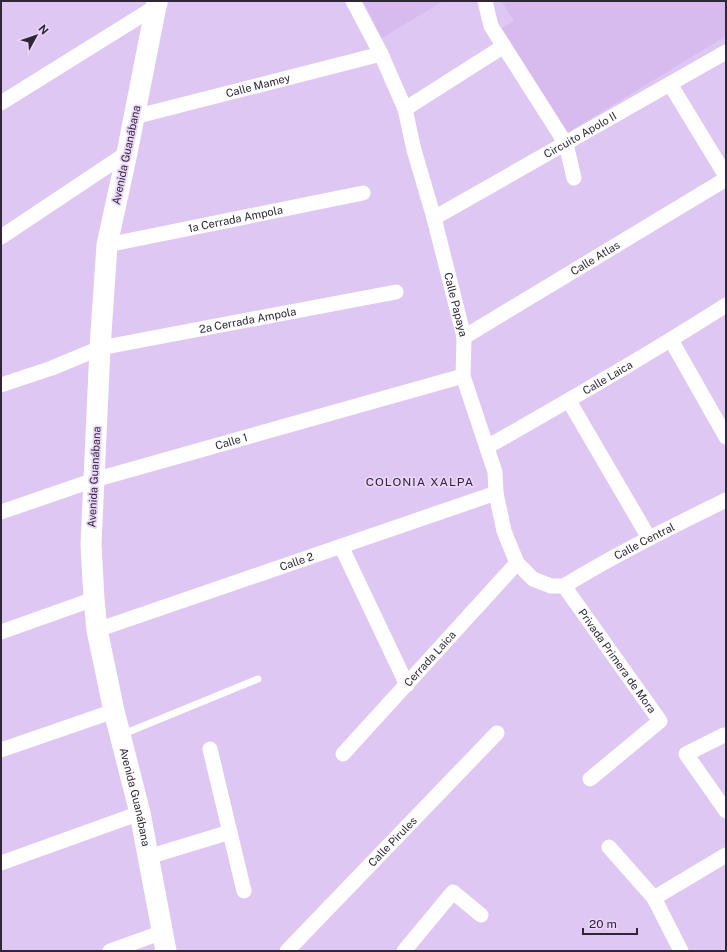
<svg xmlns="http://www.w3.org/2000/svg" width="727" height="952" viewBox="0 0 727 952" font-family="'Public Sans',sans-serif">
  <style>
    .built { fill: #d7bbef }
    .lines { fill: none; stroke-linecap: round; stroke-linejoin: round }
    .lane { stroke: #fff; stroke-width: 7 }
    .street { stroke: #fff; stroke-width: 15 }
    .secondary { stroke: #fff; stroke-width: 21 }
    .labels { text-anchor: middle; stroke-width: 3.5; stroke-linejoin: round; paint-order: stroke }
    .street-label { font-size: 11px; fill: #302638; stroke: #ead6fb }
    .neighbourhood-label { font-size: 12px; letter-spacing: 1px; fill: #302638; stroke: #ead6fb }
  </style>
  <rect width="100%" height="100%" fill="#dfc7f4"/>
  <g class="built">
    <path d="M363,1h80l-61,37z"/>
    <path d="M501,1h224l1,2v33l-159,97 -65,-105 12,-7z"/>
  </g>
  <g class="lines">
    <path class="lane" d="M121,735l137,-56"/>
    <g class="street">
      <path id="s1" d="M353,1l28,53 24,55 9,41 20,68 30,119 -1,39 32,96 1,21 8,38 13,32 16,16 18,7h13"/>
      <path d="M485,1l6,25 75,118 8,34"/>
      <path d="M670,84l56,92"/>
      <path d="M1,103l159,-99"/>
      <path d="M405,109l99,-63"/>
      <path id="s2" d="M134,117l247,-63"/>
      <path id="s3" d="M434,218l292,-166"/>
      <path d="M1,237l126,-84"/>
      <path id="s4" d="M107,245l256,-52"/>
      <path id="s5" d="M464,337l262,-158"/>
      <path d="M671,340l55,97"/>
      <path id="s6" d="M1,385l51,-17 48,-20 296,-56"/>
      <path d="M569,401l80,137"/>
      <path id="s7" d="M487,447c81,-46 161,-92 239,-142"/>
      <path id="s8" d="M1,512l93,-32 369,-104"/>
      <path d="M341,546l66,139"/>
      <path id="s9" d="M564,586l96,135 -70,58"/>
      <path id="s10" d="M564,586c52,-32 107,-59 162,-86"/>
      <path id="s11" d="M97,630l399,-137"/>
      <path d="M1,632l93,-33"/>
      <path d="M724,735l-38,19 40,57"/>
      <path d="M210,749l34,142"/>
      <path d="M1,750l113,-39"/>
      <path id="s12" d="M343,754l174,-191"/>
      <path d="M609,847l45,51 27,53"/>
      <path d="M148,857l82,-25"/>
      <path d="M1,863l139,-50"/>
      <path d="M654,898l72,-43"/>
      <path d="M110,951l53,-19"/>
      <path id="s13" d="M287,951l210,-218"/>
      <path d="M404,951l49,-59 28,23"/>
    </g>
    <path class="secondary" id="s14" d="M157,1l-30,152 -20,92 -7,103 -9,196 3,55 3,31 17,81 26,102 26,138"/>
  </g>
  <g class="labels">
    <g class="street-label">
      <text dy="4" stroke="none"><textPath href="#s2" startOffset="128">Calle Mamey</textPath></text>
      <text dy="4" stroke="none"><textPath href="#s3" startOffset="168">Circuito Apolo II</textPath></text>
      <text transform="translate(126 155) rotate(-78)" y="4">Avenida Guanábana</text>
      <text dy="4" stroke="none"><textPath href="#s4" startOffset="131">1a Cerrada Ampola</textPath></text>
      <text dy="4" stroke="none"><textPath href="#s5" startOffset="153">Calle Atlas</textPath></text>
      <text dy="4" stroke="none"><textPath href="#s1" startOffset="322">Calle Papaya</textPath></text>
      <text dy="4" stroke="none"><textPath href="#s6" startOffset="256">2a Cerrada Ampola</textPath></text>
      <text dy="4" stroke="none"><textPath href="#s7" startOffset="139">Calle Laica</textPath></text>
      <text dy="4" stroke="none"><textPath href="#s8" startOffset="241">Calle 1</textPath></text>
      <text transform="translate(94 477) rotate(-87)" y="4">Avenida Guanábana</text>
      <text dy="4" stroke="none"><textPath href="#s10" startOffset="92">Calle Central</textPath></text>
      <text dy="4" stroke="none"><textPath href="#s11" startOffset="211">Calle 2</textPath></text>
      <text dy="4" stroke="none"><textPath href="#s12" startOffset="129">Cerrada Laica</textPath></text>
      <text dy="4" stroke="none"><textPath href="#s9" startOffset="92">Privada Primera de Mora</textPath></text>
      <text dy="4" stroke="none"><textPath href="#s14" startOffset="806">Avenida Guanábana</textPath></text>
      <text dy="4" stroke="none"><textPath href="#s13" startOffset="152">Calle Pirules</textPath></text>
    </g>
    <g class="neighbourhood-label">
      <text x="420" y="486">COLONIA XALPA</text>
    </g>
  </g>
  <rect width="727" height="952" fill="none" stroke="#302638" stroke-width="4"/>
  <g transform="translate(36 36) rotate(50)" stroke="#ead6fb" stroke-width="3" paint-order="stroke">
  <path d="M0-3L7 15L0 10L-7 15Z" fill="#302638"/>
  <text y="-6" font-size="11" font-weight="bold" text-anchor="middle" fill="#302638">N</text>
  </g>
  <path d="M583 928v6h54v-6" fill="none" stroke="#302638" stroke-width="2"/>
  <text x="589" y="928" font-size="12" fill="#302638" stroke="#ead6fb" stroke-width="3" paint-order="stroke">20 m</text>
</svg>
